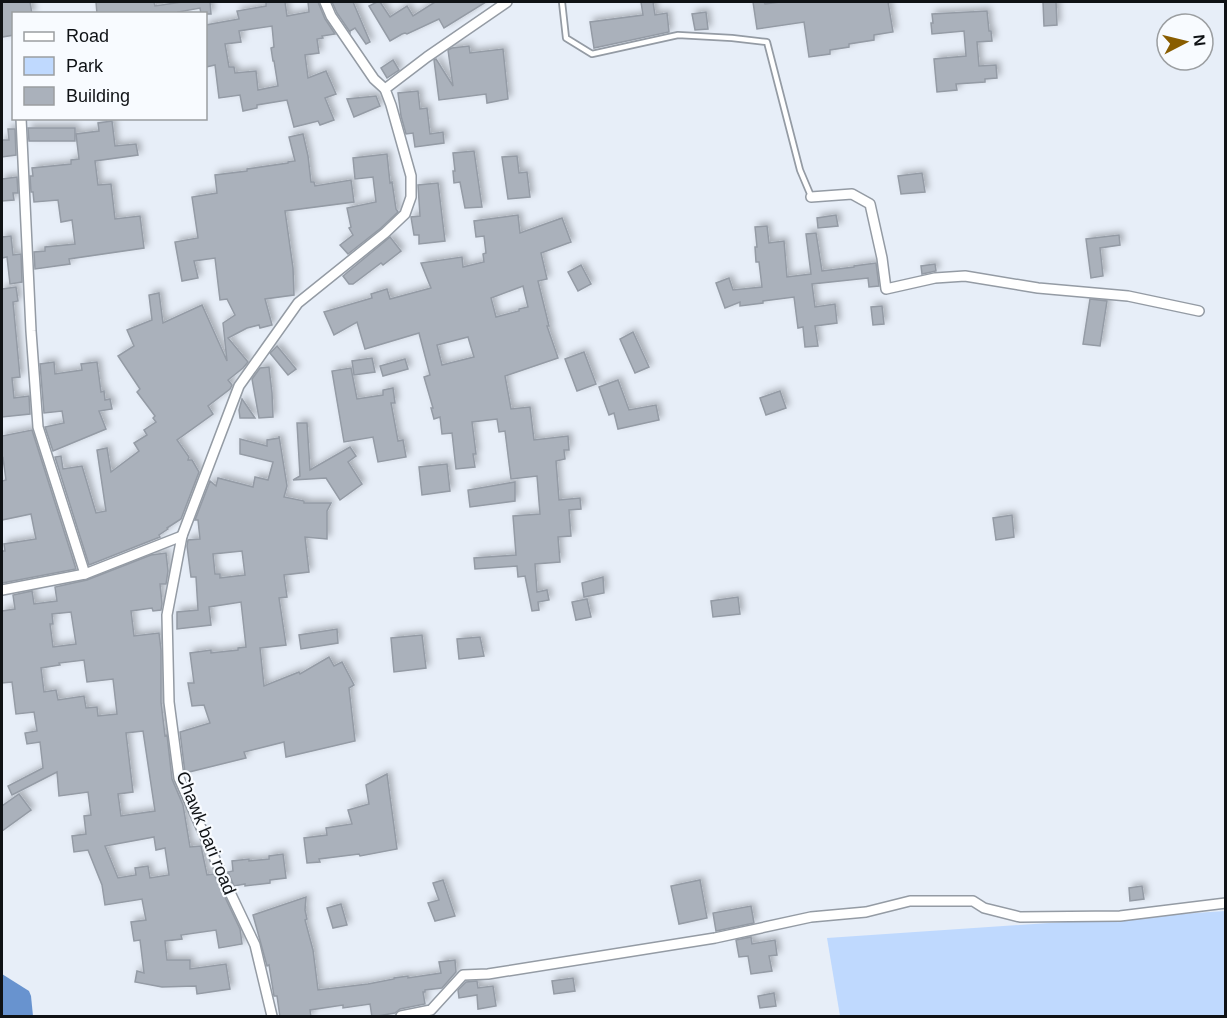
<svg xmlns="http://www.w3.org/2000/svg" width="1227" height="1018" viewBox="0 0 1227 1018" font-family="Helvetica,sans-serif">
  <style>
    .green { fill: #bfd9fe }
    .water { fill: #6893cf }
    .building { fill: #aab1bb; stroke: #949ba5; stroke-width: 1.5; fill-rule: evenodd; filter: url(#shadow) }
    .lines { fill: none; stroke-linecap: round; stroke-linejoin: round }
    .service-casing { stroke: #949ba4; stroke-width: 8 }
    .minor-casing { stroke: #949ba4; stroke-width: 12 }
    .service { stroke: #fff; stroke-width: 4.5 }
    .minor { stroke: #fff; stroke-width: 9 }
    .labels { text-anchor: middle; stroke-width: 4.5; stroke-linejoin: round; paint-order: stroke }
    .street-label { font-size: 18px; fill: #0f1215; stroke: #f8fbff }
  </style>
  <defs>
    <filter id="shadow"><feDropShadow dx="3.5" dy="-3.5" stdDeviation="3" flood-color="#0004"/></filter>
  </defs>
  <rect width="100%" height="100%" fill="#e7eef8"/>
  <path class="green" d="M1225,911v105h-385l-13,-78z"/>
  <path class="water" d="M2,974l27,17 2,5 2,20h-31z"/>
  <g class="building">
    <path d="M2,2h28l2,12h-18v21l-12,2z"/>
    <path d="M96,2h58l1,4 27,-4h28l1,12h-10l-1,-6 -22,4 1,2h-82z"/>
    <path d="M266,2h19l2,14 22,-4 -1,-10h10l7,17 10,15 -13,2 1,2 -6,1 2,14 -14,2 3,23 18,-7 10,23 -11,4 9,22 -14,5 -2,-4 -24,6 -7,-27 -30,5v3l-14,3 -3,-16 -21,3 -4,-33 -9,2v-42l33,-6 -2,-8 29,-5zM272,26l2,21 -3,1 2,13h1l4,25 -20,4 -2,-19 -21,2 -1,-6h-5l-4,-23 16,-2 -2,-11z"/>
    <path d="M332,2h21l17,40 -4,2 -11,-16 -5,3v1l-13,-19z"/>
    <path d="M377,2h3l10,15 17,-11 6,10 22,-14h51l-42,26 -5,-9 -32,15 -2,-1 -3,1 -12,7 -21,-35z"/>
    <path d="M641,2h12l2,13 12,-2 2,19 -75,16 -4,-26 53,-7z"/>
    <path d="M753,2h11l1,2 15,-2h108l5,30 -19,3v5l-25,4v3l-19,3v4l-21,3 -5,-35 -47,7z"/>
    <path d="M1043,2h13l1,23 -13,1z"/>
    <path d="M987,11l2,20h2l1,10 -15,1 2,24 17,-1 1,13 -12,1v3l-29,2 1,6 -20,2 -3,-33 32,-3 -2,-25 -32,3 -1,-11h2l-1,-9z"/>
    <path d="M706,12l2,17 -13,1 -3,-16z"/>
    <path d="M469,46l1,7 33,-4 5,50 -21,4 -1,-9 -47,6 -5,-40 2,-1 17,27 -5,-36 4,-2z"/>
    <path d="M393,60l6,10 -12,8 -6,-10z"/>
    <path d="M418,91l2,18 7,-1 3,26 13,-2 1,11 -29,4 -2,-14 -7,1 -5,-18 -3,-23z"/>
    <path d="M376,96l4,10 -26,11 -7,-18z"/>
    <path d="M112,121l3,25 21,-2 2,11 -43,6 3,24 13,-1 4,35 25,-3 4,32 -75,11 1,5 -35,5 -1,-17 11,-1v-4l30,-3 -3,-24 -11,2 -3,-22 -24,2 -1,-10h-2l-1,-16h3l-1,-8 39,-4v-4l8,-1 -3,-25 23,-3 -1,-8z"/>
    <path d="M28,128h47v13h-46z"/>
    <path d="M8,129h7l1,26 -14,2v-17h7z"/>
    <path d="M303,134l5,22 3,26h3l1,4 36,-6 3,22 -69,9 8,57 1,27 -29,4 7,26 -12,3 -1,-3 -12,3 -19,10 20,24 -5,6 -15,12 4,5 -2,4 -22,17 5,8 -36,26 12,17 -1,3h4l7,12 -18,47 -14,9 1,1 -9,6 1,2 -71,28 -34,-108 6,-1 2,13 19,-3 14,47 10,-2 -9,-61 10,-2 4,24 28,-21 -5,-8 13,-8 -3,-5 12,-8 -3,-4 2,-2 -18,-24 3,-3 -22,-33 16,-10 -7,-16 25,-10 -3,-25 10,-2 4,30 39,-18 25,56 -4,-38 12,-8 -8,-16 -7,1 -5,-42 -21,3 4,17 -16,3 -7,-39 23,-4 -6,-41 25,-4 -2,-18 32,-4v-2l41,-6v-1l7,-1 -6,-24z"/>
    <path d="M474,151l8,56 -17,1 -5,-26 -6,1 -1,-12h2l-2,-18z"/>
    <path d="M387,154l3,29 2,-1 4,27 2,3 -17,16 -33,26 -8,-9 13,-10 -4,-7 2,-1 -4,-19 29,-6 -3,-25 -18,2 -2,-21z"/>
    <path d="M517,156l2,17 8,-1 3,25 -22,2 -6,-42z"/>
    <path d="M922,173l3,19 -24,2 -3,-18z"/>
    <path d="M17,177l1,16h-5l1,7 -12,1v-22z"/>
    <path d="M438,183l7,58 -26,3v-9h-5l-3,-18 9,-1 -2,-31z"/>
    <path d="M518,215l2,18 42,-15 9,24 -30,11 6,26 -9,2 11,45h-2l11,32 -53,18 6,33 19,-2 4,33 34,-4 1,14h-5l1,9 -9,2 3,39 21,-2 1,11 -12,1 2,26 -13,1 2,25 -25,2 2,28 10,-2 2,10 -11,2 1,8 -7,1 -7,-35 -7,1 -1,-11 -42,3 -1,-11 42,-3 -3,-39 27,-2 -3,-38 -26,3 -6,-48 -6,1 -2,-13 -25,3 4,32h-3l2,13 -19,2 -4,-36 -10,1 -2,-17 -6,2 -3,-11h2l-9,-31 6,-2 -11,-42 -54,16 -8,-27 -23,13 -10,-23 48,-14 -1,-4 16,-5 3,10 41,-11 -10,-25 41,-6 1,10 21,-5 -1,-8 3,-1 -2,-17 -8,1 -2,-16zM523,286l5,21 -9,2v2l-23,6 -5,-19zM468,337l6,20 -32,8 -5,-20z"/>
    <path d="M836,215l2,11 -20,2 -1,-10z"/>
    <path d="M767,226l2,17 15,-2 3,36 24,-3 -5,-40 10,-1 6,38 32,-4v-1l22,-3 3,23 -10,1 -1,-9 -56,6 3,23 20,-3 2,19 -22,3 3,20 -13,1 -2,-20 -5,1 -4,-31 -31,4v2l-23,3v-4l-15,6 -9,-25 13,-5 4,12 29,-3 -3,-25h-3l-1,-15h2l-2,-20z"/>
    <path d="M1119,235l1,10 -20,3 3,28 -12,2 -5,-39z"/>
    <path d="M11,236l2,19 8,-1 1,28 -12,2 -3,-27 -5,1v-21z"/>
    <path d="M390,237l11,14 -18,14 -2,-2 -28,21h-4l-6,-8z"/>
    <path d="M935,264l1,7 -14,3 -1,-8z"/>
    <path d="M581,265l10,19 -13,7 -10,-19z"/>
    <path d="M16,287l2,14 -5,1 7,75 -8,1 2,20 15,-2 1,18 -28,3v-128z"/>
    <path d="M1090,299l17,2 -7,45 -17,-2z"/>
    <path d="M882,306l2,18 -11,1 -2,-18z"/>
    <path d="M633,332l16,35 -14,6 -15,-34z"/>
    <path d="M277,346l19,23 -8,6 -18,-22z"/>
    <path d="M584,352l12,32 -19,7 -12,-32z"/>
    <path d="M372,358l3,14 -21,3 -2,-14z"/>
    <path d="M405,359l3,10 -25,7 -3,-10z"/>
    <path d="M54,362l1,12 27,-4 -1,-6 16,-2 4,30 3,-1 1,9 5,-1 2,10 -13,2 7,18 -53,22 -8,-24 19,-4 -2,-12 -18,2 -4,-49z"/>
    <path d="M269,367l3,26 1,24 -14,1 -7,-39 8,-11z"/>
    <path d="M351,368l6,31 26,-4v-5l10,-2 2,15h-4l7,38 5,-1 3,17 -28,5 -5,-25 -29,5 -12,-71z"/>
    <path d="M618,380l11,30 27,-5 3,15 -41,9 -4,-16 -5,2 -10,-28z"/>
    <path d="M780,391l6,17 -20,7 -6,-17z"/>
    <path d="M242,399l13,19h-15l-1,-8z"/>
    <path d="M297,423h10l3,47 40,-23 6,9 -8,6 14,22 -22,16 -14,-22 -33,2 7,-4z"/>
    <path d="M32,430l44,139 -74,14v-32h3l-1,-7 32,-5 -5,-25 -29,6v-39l4,-1 -3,-22 -1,1v-23z"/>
    <path d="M279,436l8,50 -3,11 20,4v2h27l-4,8v28l-22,-2 4,35 -25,3 3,22 -8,1 7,47 -26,3 4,38 35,-14 1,2 29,-17 5,9 8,-4 12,23 -5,3 6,53 -69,16 -2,-15 -40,10 2,6 -61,15 -5,-41 30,-9 -6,-18 -12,1 -4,-23h6l-4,-30 21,-3v3l27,-3v-2l8,-1 -5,-45 -32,5 2,18 -34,4v-17l21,-2 -2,-33h-5l-4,-31 1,-6 12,-1 -2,-19h-3l15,-39 6,5 2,-8 35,9 2,-10 13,3 5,-18 -33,-8v-15l27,7v-6l12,-2zM242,551l3,24 -25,3v-4h-5l-2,-20z"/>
    <path d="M447,464l3,27 -28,4 -3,-28z"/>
    <path d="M515,482v19l-45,6 -2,-17z"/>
    <path d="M1012,515l2,22 -18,3 -3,-22z"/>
    <path d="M166,553l2,18 -2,13h-6l2,20 -1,6 -8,1 -1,-3 -21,3 3,25 25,-3 2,17v52l4,34 2,-1 5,44 11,26 7,42 11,-1 6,29 7,-1 26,55 2,15 -23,4 -3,-18 -35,5 1,4 -17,2 2,19h23v9l36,-5 4,25 -33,5 -1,-8 -34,1 -27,-5 2,-11 7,2 -4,-33 -6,1 -3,-19 15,-2 -4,-21 -37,6 -3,-20 -14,-35 -14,2 -2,-16 14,-2 -2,-18 7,-1 -3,-23 -29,4 -2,-24 -45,23 -4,-9 35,-18 -3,-26 -13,2 -2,-11 12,-2 -3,-19 -18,2 -4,-32 -10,1v-72l13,-2 -2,-14 19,-4 2,13 23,-3 -2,-14 32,-7 64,-25zM71,612l5,32 -23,3 -3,-23h3l-1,-10zM84,660l3,22 26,-3 4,35 -19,2 -1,-9 -11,1 -2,-12 -26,4 -2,-10 -12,2 -3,-24 19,-3 -1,-2zM143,731l12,80 -34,5 -3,-22 15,-2 -7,-59zM154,837l2,13 9,-2 4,27 -19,3 -2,-12 -13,2 1,7 -18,3 -13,-32z"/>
    <path d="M603,577l1,16 -20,4 -2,-14z"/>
    <path d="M738,597l2,17 -27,3 -2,-16z"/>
    <path d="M587,599l4,18 -15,3 -4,-18z"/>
    <path d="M337,629l1,14 -37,6 -2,-14z"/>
    <path d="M422,635l4,33 -32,4 -3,-34z"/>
    <path d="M480,637l4,19 -25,3 -2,-20z"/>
    <path d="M387,774l10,75 -37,7 -1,-2 -40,5 1,3 -13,1 -3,-25 23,-3 -1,-7 26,-4 -4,-14 21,-6 -3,-19z"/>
    <path d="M19,794l12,16 -29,21v-25z"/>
    <path d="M283,854l3,24 -16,2v3l-25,3v-2l-11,2 -6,-14 5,-1 -1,-10 17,-2v2l20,-2v-3z"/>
    <path d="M443,880l12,36 -20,5 -7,-18 11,-3 -6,-17z"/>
    <path d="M700,880l7,38 -28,6 -8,-38z"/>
    <path d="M1142,886l2,13 -14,2 -1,-13z"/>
    <path d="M306,897l-1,13 2,9 -2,1 8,30 5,40 50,-6 26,-5v-1l14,-2v2l33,-5 -2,-11 16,-2 1,12 -14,16 -17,2v2h-2l2,12 -25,5 -5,4 -23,4 -2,-13 -27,4v-3l-33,5 1,7h-31l-3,-21h-3l-5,-31 -2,1 -14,-51z"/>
    <path d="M341,904l6,21 -14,3 -6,-20z"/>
    <path d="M751,906l3,17 -38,8 -3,-18z"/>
    <path d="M751,937l1,7 23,-4 2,15 -8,1 3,15 -21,3 -3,-18 -9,1 -3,-17z"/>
    <path d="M573,978l2,13 -21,3 -2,-13z"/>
    <path d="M477,981l1,7 15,-2 3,20 -18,3 -1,-14 -18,3 -1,-8 8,-8z"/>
    <path d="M774,993l2,13 -16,2 -2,-12z"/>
  </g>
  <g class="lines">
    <g class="service-casing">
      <path id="service" d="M562,2l4,36 26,16 86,-19 54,3 35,4 33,128 11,26"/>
    </g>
    <g class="minor-casing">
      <g id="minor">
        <path d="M325,2l6,14 43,63 11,10"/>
        <path d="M21,118l10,213 7,96 47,147"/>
        <path d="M811,197l41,-3 18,10 12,54 4,31 49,-11 30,-2 73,12 90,8 71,15"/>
        <path d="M2,590l83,-16 97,-38"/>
        <path d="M272,1016l-17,-71 -29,-61 -47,-106 -10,-76 -2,-87 15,-79 57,-150 59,-83 87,-70 20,-19 6,-17v-21l-20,-71 -6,-16 42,-32 80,-55"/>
        <path d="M401,1016l30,-6 32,-35 25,-1 227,-36 96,-21 55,-5 44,-11h63l11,7 36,9 100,-1 106,-13"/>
      </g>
    </g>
    <use href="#service" class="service"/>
    <use href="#minor" class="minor"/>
  </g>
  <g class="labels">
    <g class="street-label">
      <text transform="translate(206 833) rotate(68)" y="6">Chawk bari road</text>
    </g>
  </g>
  <rect width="1227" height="1018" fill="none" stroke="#0f1215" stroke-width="6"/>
  <rect x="12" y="12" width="195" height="108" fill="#f8fbff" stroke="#9b9ea1" stroke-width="1.5"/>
  <rect x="24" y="32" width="30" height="9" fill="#ffffff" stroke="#9b9ea1" stroke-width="1.5"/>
  <text x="66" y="42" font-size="18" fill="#0f1215">Road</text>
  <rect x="24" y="57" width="30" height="18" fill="#bfd9fe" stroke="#9b9ea1" stroke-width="1.5"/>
  <text x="66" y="72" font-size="18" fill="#0f1215">Park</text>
  <rect x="24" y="87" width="30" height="18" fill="#aab1bb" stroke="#9b9ea1" stroke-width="1.5"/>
  <text x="66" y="102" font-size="18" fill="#0f1215">Building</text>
  <g transform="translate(1185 42) rotate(83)"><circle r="28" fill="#f8fbff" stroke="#9b9ea1" stroke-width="1.5"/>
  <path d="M0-4.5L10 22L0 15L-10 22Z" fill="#895d00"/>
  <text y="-9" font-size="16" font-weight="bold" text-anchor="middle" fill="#0f1215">N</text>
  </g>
</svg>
